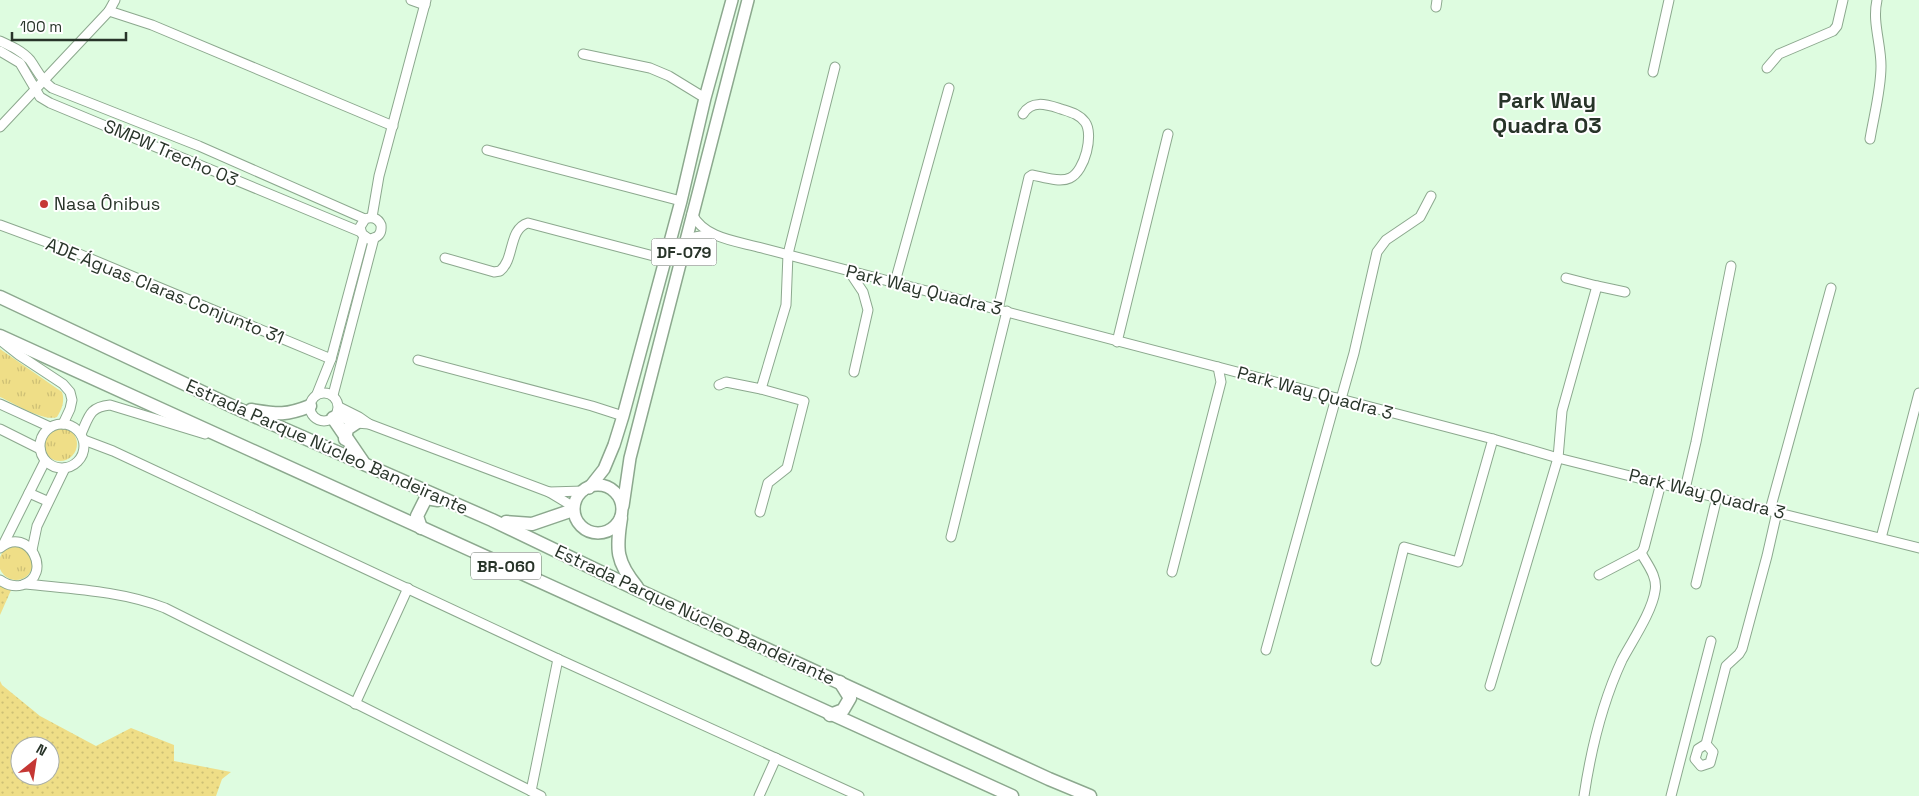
<svg xmlns="http://www.w3.org/2000/svg" width="1919" height="796" viewBox="0 0 1919 796" font-family="'Space Grotesk',sans-serif">
  <style>
    .grass { fill: url(#grass-dots); fill-rule: evenodd }
    .park { fill: url(#park-tufts) }
    .lines { fill: none; stroke-linecap: round; stroke-linejoin: round }
    .minor-casing { stroke: #8ca88e; stroke-width: 11 }
    .major-casing { stroke: #8ca88e; stroke-width: 14 }
    .highway-casing { stroke: #8ca88e; stroke-width: 15 }
    .minor { stroke: #fff; stroke-width: 9 }
    .major { stroke: #fff; stroke-width: 11 }
    .highway { stroke: #fff; stroke-width: 12 }
    .poi-dot { fill: #c53734; stroke: #fff; stroke-width: 2 }
    .labels { text-anchor: middle; stroke-width: 4; stroke-linejoin: round; paint-order: stroke }
    .shield { fill: #fff; stroke: #687169; stroke-width: 1 }
    .shield-label { font-size: 16px; font-weight: bold; fill: #283429 }
    .street-label { font-size: 18px; fill: #283429; stroke: #fff }
    .poi-label { font-size: 18px; fill: #283429; stroke: #fff; text-anchor: start }
    .district-label { font-size: 22px; font-weight: bold; fill: #283429; stroke: #fff }
  </style>
  <defs>
    <pattern id="grass-dots" width="8" height="8" patternUnits="userSpaceOnUse" patternTransform="scale(1.25)"><rect width="8" height="8" fill="#efde87"/><path d="M2 2h.1M6 6h.1" fill="none" stroke="#cdbf75" stroke-width="1.8" stroke-linecap="round"/></pattern>
    <pattern id="park-tufts" width="24" height="20" patternUnits="userSpaceOnUse" patternTransform="scale(1.25)"><rect width="24" height="20" fill="#efde87"/><path d="M3 7l-1-3M5 7V3M7 7l1-3M15 17l-1-3M17 17v-4M19 17l1-3" fill="none" stroke="#cdbf75"/></pattern>
  </defs>
  <rect width="100%" height="100%" fill="#defce0"/>
  <g class="grass">
    <path d="M0,583l12,5 -12,27z"/>
    <path d="M0,681l2,4 38,31 56,30 35,-18 43,17v16l57,11 -9,7 -6,17h-216zM20,746h30v30h-30z"/>
  </g>
  <g class="park">
    <path d="M0,349l62,43c3,9 0,17 -5,25 -14,5 -43,-14 -57,-20z"/>
    <circle cx="60" cy="444" r="17"/>
    <circle cx="16" cy="563" r="17"/>
  </g>
  <g class="lines">
    <g class="minor-casing">
      <g id="minor">
        <path d="M411,0l14,5"/>
        <path d="M1436,7l1,-7"/>
        <path d="M109,11l43,14 241,101"/>
        <path d="M0,41c11,5 22,10 30,19 8,11 10,19 22,28l147,58 166,73c7,-3 13,-1 16,6 1,9 -3,13 -12,14l-7,-5 -2,-7 5,-8"/>
        <path d="M0,51l20,12 20,34 10,6 311,129"/>
        <path d="M583,54l67,14 19,8 36,22"/>
        <path d="M1767,68l12,-14 54,-23 4,-5 6,-26"/>
        <path d="M1653,72l16,-72"/>
        <path d="M0,127l109,-116 6,-11"/>
        <path d="M1870,139c4,-24 11,-49 11,-73 0,-23 -9,-44 -4,-66"/>
        <path d="M487,150l194,51"/>
        <path d="M692,214c13,25 45,27 70,34l731,191 65,19 361,90"/>
        <path d="M372,217l7,-41 47,-176"/>
        <path d="M0,225l79,29 252,105"/>
        <path d="M687,241l8,-4 17,-3"/>
        <path d="M445,258l49,14 6,-1c15,-12 8,-42 28,-48l137,36"/>
        <path d="M849,271l14,21 5,18 -14,62"/>
        <path d="M1566,278l31,8"/>
        <path d="M895,282l54,-194"/>
        <path d="M998,309l31,-132 3,-2c11,2 28,8 38,3 15,-7 24,-44 15,-56 -6,-8 -15,-10 -24,-13 -13,-4 -29,-10 -38,5"/>
        <path d="M0,340l19,15 44,29 7,8 2,8 -2,9 -7,15"/>
        <path d="M1117,342l51,-208"/>
        <path d="M418,360l174,46 31,10"/>
        <path d="M719,385l7,-3 35,7 25,-84 2,-51 47,-187"/>
        <circle cx="324" cy="407" r="14"/>
        <path d="M317,394l14,-35 33,-123"/>
        <path d="M333,395l41,-157"/>
        <path d="M1341,399l13,-46 23,-101 9,-12 34,-23 11,-21"/>
        <path d="M0,404l50,23"/>
        <path d="M339,407l20,10 10,7"/>
        <path d="M336,415l20,8 13,1 180,68 25,15"/>
        <circle cx="62" cy="446" r="22"/>
        <path d="M0,429l40,20"/>
        <path d="M81,434c8,-17 8,-27 29,-29l95,29"/>
        <path d="M84,440l29,11 445,208 301,137"/>
        <path d="M1685,489l11,-47 35,-176"/>
        <path d="M549,492l35,-1"/>
        <path d="M29,493l18,8"/>
        <path d="M1770,510l61,-222"/>
        <path d="M760,512l8,-29 19,-15 17,-67 -43,-12"/>
        <path d="M951,537l56,-226"/>
        <path d="M1881,538l38,-145"/>
        <path d="M3,545l42,-84"/>
        <path d="M0,548c29,-24 54,28 22,37 -8,2 -15,0 -22,-5"/>
        <path d="M32,550l5,-24 28,-58"/>
        <path d="M1172,572l49,-190 -3,-15"/>
        <path d="M1599,575l42,-22 3,-5 17,-65"/>
        <path d="M26,584c46,5 96,7 139,24l376,188"/>
        <path d="M1696,584l21,-87"/>
        <path d="M1266,650l70,-252"/>
        <path d="M1376,661l28,-114 54,15 35,-123"/>
        <path d="M1490,686l68,-228 4,-47 35,-125 28,6"/>
        <path d="M355,704l53,-116"/>
        <path d="M1706,744l7,8 -3,11 -9,3 -6,-7 3,-10 8,-5 20,-78 13,-12 3,-5 25,-93 10,-44"/>
        <path d="M531,791l27,-132"/>
        <path d="M759,796l17,-38"/>
        <path d="M1584,796c7,-47 18,-93 38,-136 10,-19 30,-48 33,-69 3,-14 -8,-27 -14,-38"/>
        <path d="M1671,796l40,-155"/>
      </g>
    </g>
    <g class="major-casing">
      <g id="major">
        <circle cx="598" cy="509" r="24"/>
        <path d="M589,488l15,-19 10,-24 9,-29 58,-215 24,-103 27,-98"/>
        <path d="M623,506l7,-48 118,-458"/>
      </g>
    </g>
    <g class="highway-casing">
      <g id="highway">
        <path d="M0,297l236,111 256,112 148,71 409,188 41,17"/>
        <path d="M0,336l1012,460"/>
        <path d="M251,410c26,4 34,6 59,-4"/>
        <path d="M333,418l30,44"/>
        <path d="M345,439l2,-10 9,-6"/>
        <path d="M621,518c-5,31 -5,44 16,69"/>
        <path d="M506,522l26,2 41,-14"/>
        <path d="M421,528l-4,-12 9,-18 12,2"/>
        <path d="M830,715l13,-5 7,-12 -10,-16"/>
      </g>
    </g>
    <use href="#minor" class="minor"/>
    <use href="#major" class="major"/>
    <use href="#highway" class="highway"/>
  </g>
  <circle class="poi-dot" cx="44" cy="204" r="5"/>
  <g class="labels">
    <g class="shield">
      <rect x="651.5" y="238.5" width="65" height="27" rx="4"/>
      <rect x="471" y="552.5" width="70" height="27" rx="4"/>
    </g>
    <g class="shield-label">
      <text x="684" y="258">DF-079</text>
      <text x="506" y="572">BR-060</text>
    </g>
    <g class="street-label">
      <text transform="translate(171 153) rotate(23)" y="6">SMPW Trecho 03</text>
      <text transform="translate(924 290) rotate(14)" y="6">Park Way Quadra 3</text>
      <text transform="translate(165 291) rotate(22)" y="6">ADE Águas Claras Conjunto 31</text>
      <text transform="translate(1315 393) rotate(15)" y="6">Park Way Quadra 3</text>
      <text transform="translate(327 447) rotate(24)" y="6">Estrada Parque Núcleo Bandeirante</text>
      <text transform="translate(1707 494) rotate(14)" y="6">Park Way Quadra 3</text>
      <text transform="translate(695 615) rotate(25)" y="6">Estrada Parque Núcleo Bandeirante</text>
    </g>
    <g class="poi-label">
      <text x="54" y="210">Nasa Ônibus</text>
    </g>
    <g class="district-label">
      <text x="1547" y="108">Park Way<tspan x="1547" dy="25">Quadra 03</tspan></text>
    </g>
  </g>
  <g transform="translate(35 761) rotate(30)"><circle r="24" fill="#ffffff" stroke="#a9aea9"/>
  <path d="M0-4L9 19L0 12L-9 19Z" fill="#c53734"/>
  <text y="-8" font-size="14" font-weight="bold" text-anchor="middle" fill="#283429">N</text>
  </g>
  <path d="M12 32v8h114v-8" fill="none" stroke="#283429" stroke-width="2.5"/>
  <text x="20" y="32" font-size="15" fill="#283429" stroke="#ffffff" stroke-width="4" paint-order="stroke">100 m</text>
</svg>
